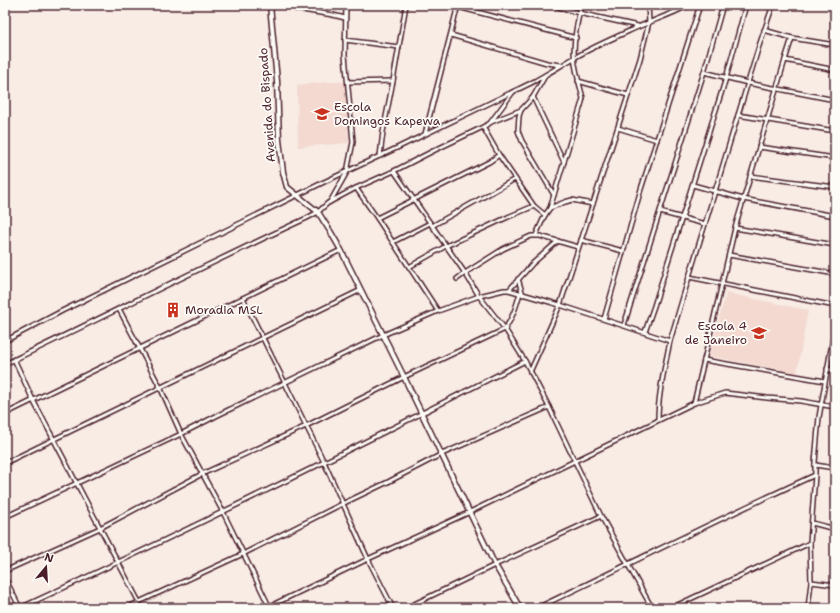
<svg xmlns="http://www.w3.org/2000/svg" width="840" height="613" viewBox="0 0 840 613" font-family="'Shantell Sans',sans-serif">
  <style>
    .built { fill: #f3d9d0 }
    .lines { fill: none; stroke-linecap: round; stroke-linejoin: round }
    .minor-casing { stroke: #4a1f2b; stroke-width: 6 }
    .secondary-casing { stroke: #4a1f2b; stroke-width: 7 }
    .minor { stroke: #fdfcf7; stroke-width: 3 }
    .secondary { stroke: #fdfcf7; stroke-width: 4 }
    .labels { text-anchor: middle; stroke-width: 3.5; stroke-linejoin: round; paint-order: stroke }
    .street-label { font-size: 12px; fill: #4a1f2b; stroke: #fdfcf7 }
    .poi-label { font-size: 12px; fill: #4a1f2b; stroke: #fdfcf7; text-anchor: start }
  </style>
  <rect width="100%" height="100%" fill="#f8ece5"/>
  <filter id="ink" filterUnits="userSpaceOnUse"><feTurbulence type="fractalNoise" baseFrequency=".025" numOctaves="2"/><feDisplacementMap in="SourceGraphic" scale="8" xChannelSelector="R" yChannelSelector="G"/><feConvolveMatrix kernelMatrix="1 2 1 2 8 2 1 2 1" color-interpolation-filters="sRGB"/></filter>
  <g filter="url(#ink)">
    <g class="built">
      <path d="M330,82h15l4,61 -51,4 -1,-62z"/>
      <path d="M726,293l82,17 -11,63 -88,-17z"/>
    </g>
    <g class="lines">
      <g class="minor-casing">
        <g id="minor">
          <path d="M552,5l27,8 59,13"/>
          <path d="M648,5l1,17 -9,37 -80,246 110,36 19,-64 146,29"/>
          <path d="M832,5l3,40"/>
          <path d="M458,7l118,31"/>
          <path d="M296,9l37,6 12,3"/>
          <path d="M764,30l28,8 43,7"/>
          <path d="M451,35l96,28 14,2"/>
          <path d="M345,40l54,7"/>
          <path d="M785,60l7,-22"/>
          <path d="M704,72l44,11 87,17"/>
          <path d="M545,76l-12,21 -12,13 -2,6 -1,15 4,10 32,54"/>
          <path d="M578,81l50,14"/>
          <path d="M348,82l45,-1"/>
          <path d="M533,97l31,65"/>
          <path d="M738,115l97,16"/>
          <path d="M491,122l30,-12"/>
          <path d="M483,127l16,28 35,51 11,9"/>
          <path d="M618,128l39,12"/>
          <path d="M425,134l33,-129"/>
          <path d="M759,147l76,11"/>
          <path d="M380,156l3,-24 10,-51 13,-76"/>
          <path d="M394,171l71,102 14,23 26,33 20,32 24,46 52,109 51,92"/>
          <path d="M750,176l85,11"/>
          <path d="M693,185l50,14 92,17"/>
          <path d="M356,188l21,30 61,93"/>
          <path d="M330,202l17,-30 6,-30 -8,-87 1,-50"/>
          <path d="M550,208l15,-6 7,-2 21,4"/>
          <path d="M660,212l45,12"/>
          <path d="M377,218l112,-56 10,-7"/>
          <path d="M432,226l83,-47"/>
          <path d="M735,228l100,17"/>
          <path d="M536,235l9,-20 5,-7 32,-106 1,-4c-3,-11 -6,-23 -8,-34 -3,-19 2,-40 6,-59"/>
          <path d="M581,240l42,11"/>
          <path d="M393,242l37,-19"/>
          <path d="M729,255l106,19"/>
          <path d="M409,267l37,-21 62,-29 26,-11"/>
          <path d="M689,277l70,-231 14,-41"/>
          <path d="M457,279l8,-6 38,-24 28,-13h9l38,11"/>
          <path d="M518,279l5,16"/>
          <path d="M509,290l23,-26 26,-23"/>
          <path d="M243,298l81,164 44,97 25,49"/>
          <path d="M119,309l41,78 21,47 42,78 47,96"/>
          <path d="M604,319l37,-130 59,-184"/>
          <path d="M624,325l80,-253 19,-67"/>
          <path d="M645,332l9,-26 72,-228 20,-73"/>
          <path d="M5,341l57,-30 262,-129 75,-35 132,-64c15,-8 29,-17 43,-25 17,-10 35,-18 53,-26 20,-10 42,-16 62,-27"/>
          <path d="M14,359l19,41 106,202"/>
          <path d="M704,360l121,21"/>
          <path d="M5,364c101,-48 200,-99 302,-146l11,-6 10,-9 28,-15 38,-17 39,-20 50,-24 7,-4 23,-31"/>
          <path d="M827,369l8,2"/>
          <path d="M694,403l41,-175 50,-168 50,10"/>
          <path d="M5,414l336,-164"/>
          <path d="M658,420c0,-27 7,-53 12,-79"/>
          <path d="M5,463l356,-173"/>
          <path d="M815,465l20,3"/>
          <path d="M5,517l176,-83 35,-18 167,-81 55,-24 41,-15 25,-6h5l51,15 -30,67"/>
          <path d="M812,523l23,6"/>
          <path d="M5,571l95,-43 102,-54 104,-48 98,-49 101,-48c8,-12 11,-22 15,-36"/>
          <path d="M5,578l15,30"/>
          <path d="M811,582l24,3"/>
          <path d="M20,608c170,-78 338,-162 505,-247"/>
          <path d="M126,608l117,-54 99,-50 46,-22 54,-28 107,-47"/>
          <path d="M266,608l102,-49 102,-47 224,-109 31,-10 42,5 34,3 34,6"/>
          <path d="M406,608l89,-43 106,-49"/>
          <path d="M537,608c93,-44 185,-91 278,-133"/>
          <path d="M671,608l139,-65"/>
          <path d="M808,608l3,-26 -1,-39 5,-68v-13l4,-45 16,-91"/>
        </g>
      </g>
      <g class="secondary-casing">
        <path id="secondary" d="M270,5l7,76 2,59 4,32 4,15 31,25 12,19 11,19 63,127 91,188 25,43"/>
      </g>
      <use href="#minor" class="minor"/>
      <use href="#secondary" class="secondary"/>
    </g>
  </g>
  <defs>
    <g id="school-bare" transform="scale(1.2)"><path d="M0-5L7-2L0 1L-7-2ZM-4 1L0 2.5L4 1V4Q0 6-4 4Z" fill="#c8321e" stroke="#fdfcf7" stroke-width="2.5" paint-order="stroke"/></g>
    <g id="building-bare" transform="scale(1.2)"><path d="M-4-6H4V6H1V3H-1V6H-4ZM-2.5-4.3h1.7v1.8h-1.7ZM.8-4.3h1.7v1.8H.8ZM-2.5-1h1.7V.8h-1.7ZM.8-1h1.7V.8H.8Z" fill="#c8321e" stroke="#fdfcf7" stroke-width="2.5" paint-order="stroke"/></g>
  </defs>
  <g fill-rule="evenodd">
    <use href="#school-bare" x="322" y="114"/>
    <use href="#building-bare" x="173" y="310"/>
    <use href="#school-bare" x="759" y="333"/>
  </g>
  <g class="labels">
    <g class="street-label">
      <text transform="translate(267 105) rotate(-94)" y="4">Avenida do Bispado</text>
    </g>
    <g class="poi-label">
      <text x="334" y="111">Escola<tspan x="334" dy="14">Domingos Kapewa</tspan></text>
      <text x="185" y="314">Moradia MSL</text>
      <text x="747" y="330" text-anchor="end">Escola 4<tspan x="747" dy="14">de Janeiro</tspan></text>
    </g>
  </g>
  <rect width="840" height="613" fill="none" stroke="#fdfcf7" stroke-width="20"/>
  <rect x="10" y="10" width="820" height="593" fill="none" stroke="#4a1f2b" stroke-width="1.5" filter="url(#ink)"/>
  <g transform="translate(46 567) rotate(18)" stroke="#fdfcf7" stroke-width="3" paint-order="stroke">
  <path d="M0-3L7 15L0 10L-7 15Z" fill="#4a1f2b"/>
  <text y="-6" font-size="11" font-weight="bold" text-anchor="middle" fill="#4a1f2b">N</text>
  </g>
</svg>
